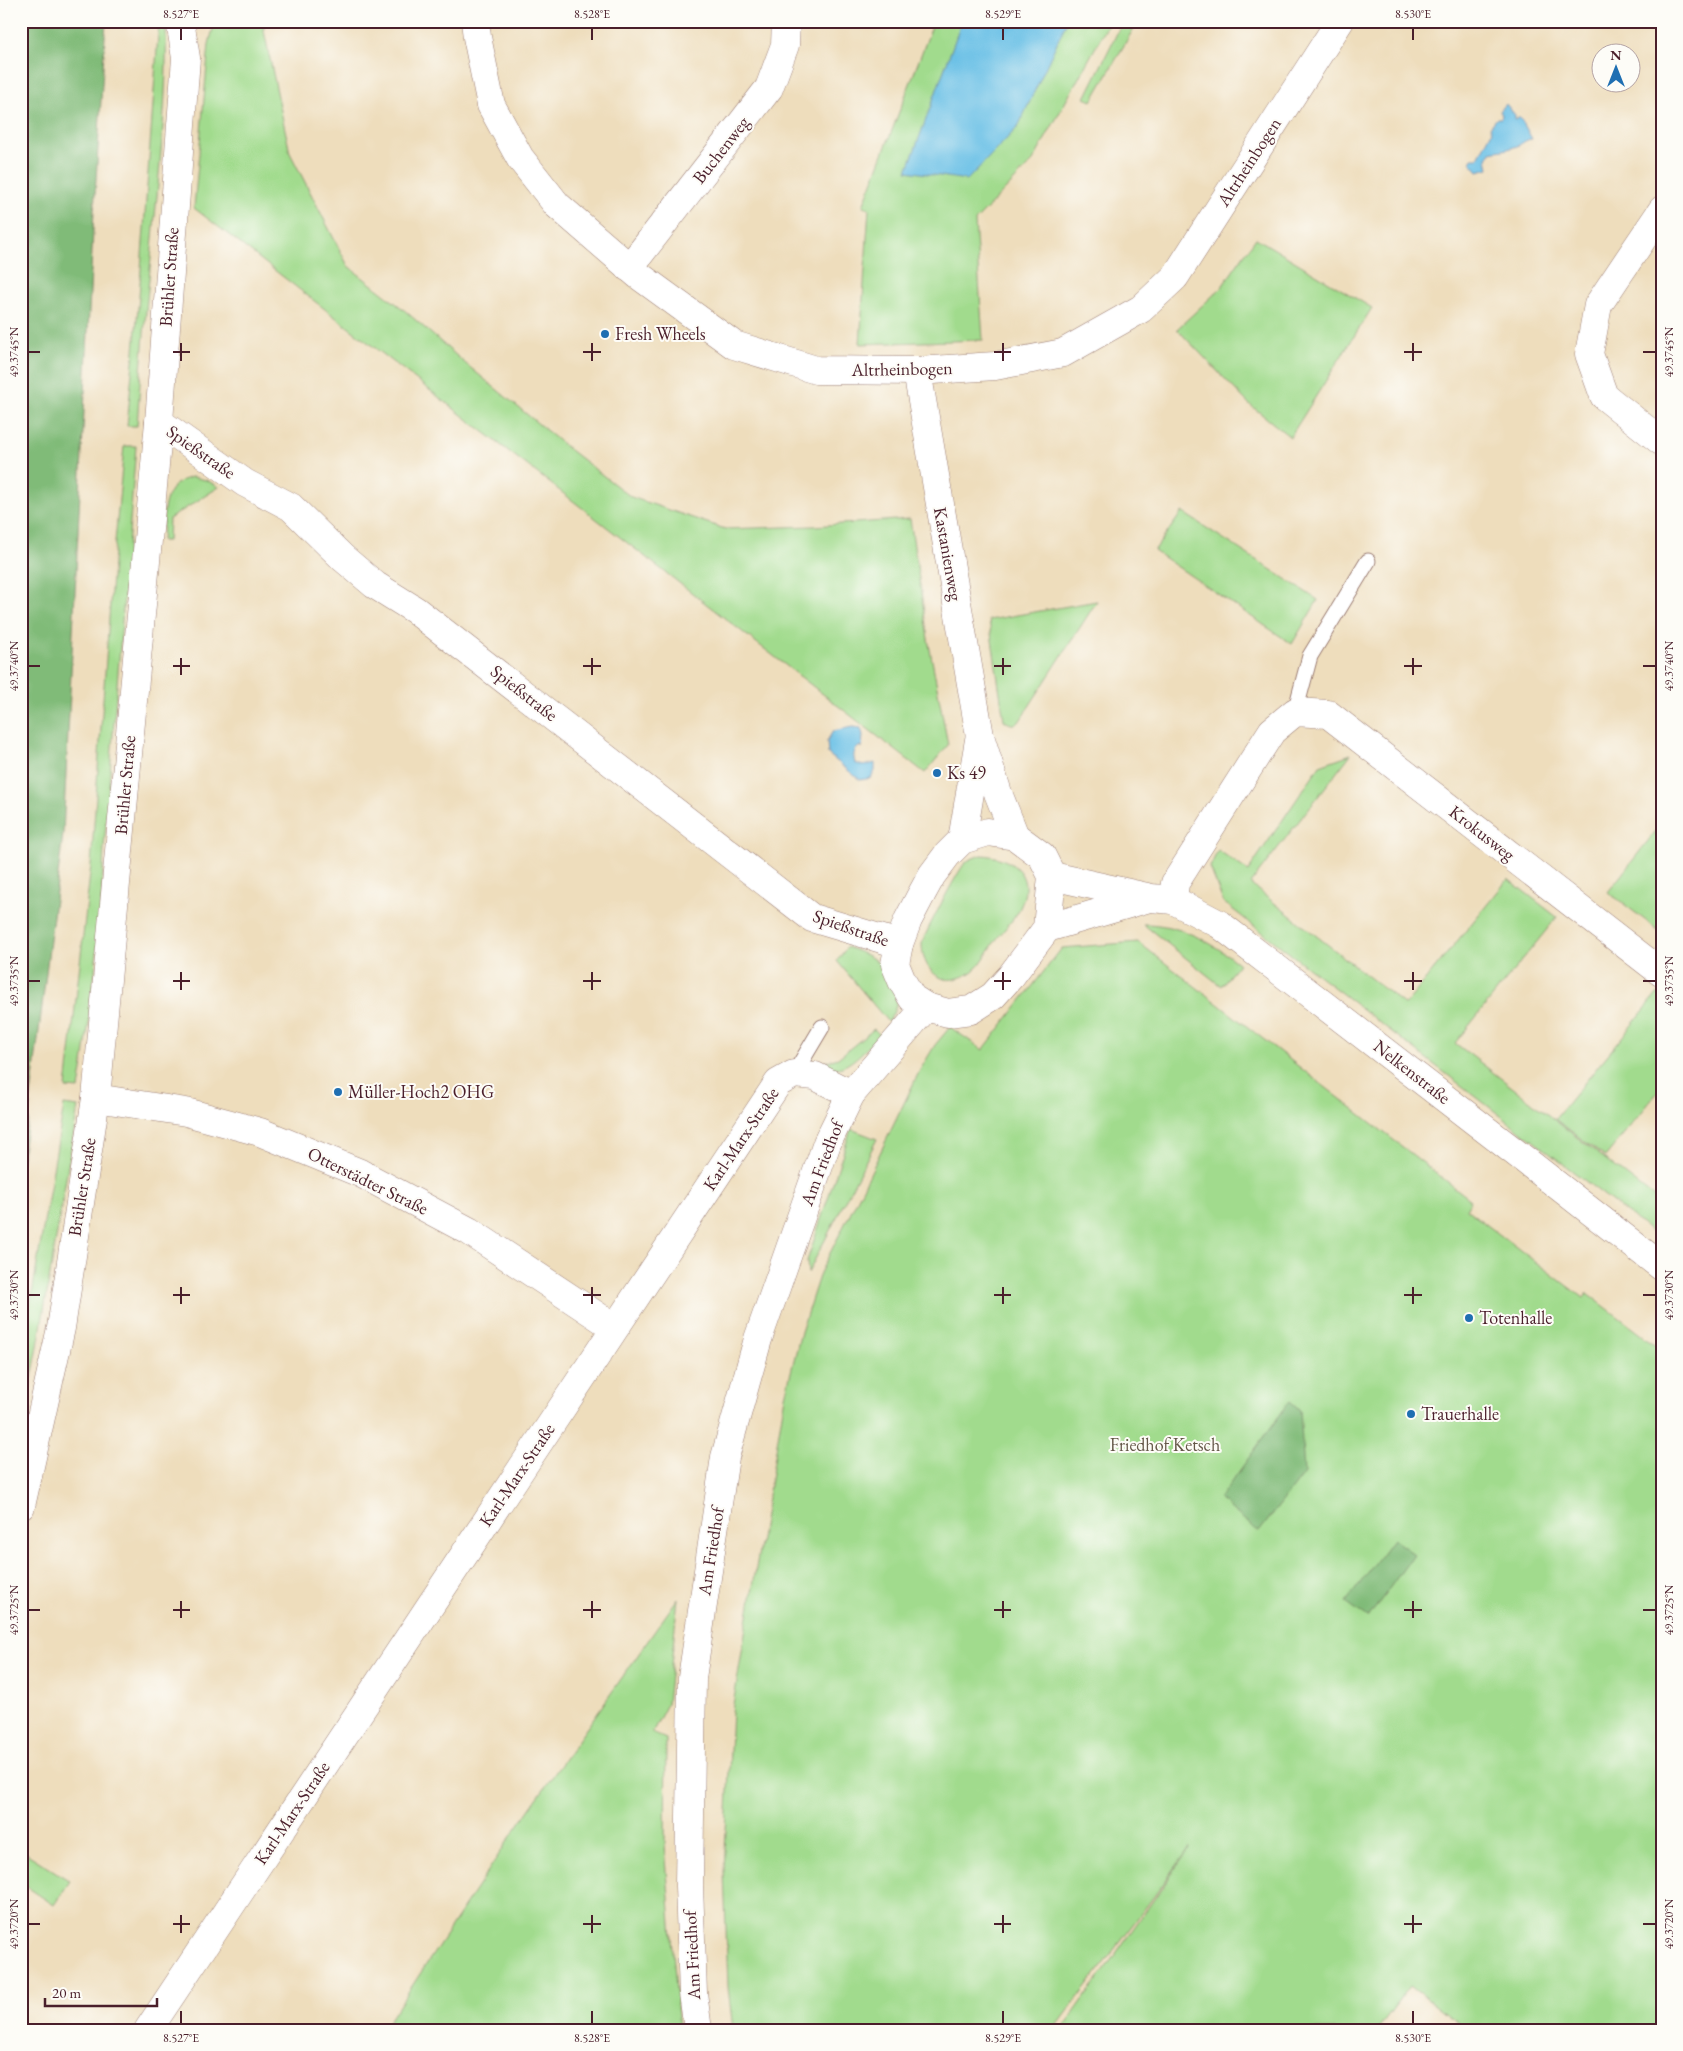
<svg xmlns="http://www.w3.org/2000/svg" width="1683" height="2051" viewBox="0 0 1683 2051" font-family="'EB Garamond',serif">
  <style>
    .green { fill: #a1db8d; stroke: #767d5c }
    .forest { fill: #80bb78; stroke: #656d52 }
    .water { fill: #69c0e6; stroke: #5a7088 }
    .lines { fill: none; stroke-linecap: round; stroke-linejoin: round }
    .service-casing { stroke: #9c7e74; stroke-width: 17 }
    .minor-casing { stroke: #9c7e74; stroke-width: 29 }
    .tertiary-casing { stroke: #9c7e74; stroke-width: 29 }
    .service { stroke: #fff; stroke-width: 15 }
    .minor { stroke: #fff; stroke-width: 28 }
    .tertiary { stroke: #fff; stroke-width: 28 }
    .ticks { fill: none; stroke: #4a1f2b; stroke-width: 2 }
    .poi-dot { fill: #1f6fb2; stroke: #fdfcf7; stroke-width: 2 }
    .labels { text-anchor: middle; stroke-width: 4; stroke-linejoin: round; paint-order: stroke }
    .street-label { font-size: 18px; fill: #4a1f2b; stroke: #fdfcf7 }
    .poi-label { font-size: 18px; fill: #4a1f2b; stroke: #fdfcf7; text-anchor: start }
    .park-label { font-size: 18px; fill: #645748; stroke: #fdfcf7 }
    .neatline { fill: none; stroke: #4a1f2b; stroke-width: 2 }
    .ticks-label { font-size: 12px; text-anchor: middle; fill: #4a1f2b }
  </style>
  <rect width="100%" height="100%" fill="#fdfcf7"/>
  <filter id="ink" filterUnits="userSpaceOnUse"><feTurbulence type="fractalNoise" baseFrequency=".02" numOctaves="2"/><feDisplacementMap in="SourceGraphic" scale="10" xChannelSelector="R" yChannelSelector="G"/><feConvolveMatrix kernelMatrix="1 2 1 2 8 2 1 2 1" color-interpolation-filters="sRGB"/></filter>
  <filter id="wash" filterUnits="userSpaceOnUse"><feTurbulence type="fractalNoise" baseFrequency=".0096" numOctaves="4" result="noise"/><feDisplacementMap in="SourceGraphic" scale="20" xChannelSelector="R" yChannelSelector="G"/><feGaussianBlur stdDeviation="1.12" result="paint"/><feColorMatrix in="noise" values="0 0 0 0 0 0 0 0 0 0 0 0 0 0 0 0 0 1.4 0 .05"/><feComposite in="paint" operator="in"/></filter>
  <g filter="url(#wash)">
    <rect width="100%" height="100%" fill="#eeddbc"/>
    <g class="green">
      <path d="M159,21h7c2,76 -7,151 -14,227 -6,59 -11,118 -15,178h-10l12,-129z"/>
      <path d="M215,21h49v10l26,122 58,113 55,43 63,55 104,86 61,47 94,32 89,-3 96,-7 18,120 20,106 -23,28 -731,-565 15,-164z"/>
      <path d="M934,21h176l-77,140 -58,60 8,119 -123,4 9,-136 -6,-2z"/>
      <path d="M1123,21h15l-46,80 -7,-3z"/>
      <path d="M1256,238l116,70 -82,129 -41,-33 -72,-75 44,-41z"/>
      <path d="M124,446h12l-32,402c-3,81 -12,161 -25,241l-13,-1 25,-223 22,-302z"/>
      <path d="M192,477l14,3 13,7 -50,32 -1,22h-6c2,-27 -2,-57 30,-64z"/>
      <path d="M1182,512l136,88 -26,44 -138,-93z"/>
      <path d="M1097,601l-78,121c-6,4 -10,2 -15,-2l-15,-100z"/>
      <path d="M1351,754l-101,130 155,121 103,-126 49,38 -102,126 207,160v37l-439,-338 -13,-35 8,-17 30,21 72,-106z"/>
      <path d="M1662,823v110l-54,-41z"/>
      <path d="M982,855c27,2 52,17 40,48 -4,13 -18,26 -26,37 -7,10 -14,24 -23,31 -7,5 -19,10 -28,8 -16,-4 -23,-20 -23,-35 1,-8 36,-73 43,-81 4,-4 11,-6 17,-8z"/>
      <path d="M1143,924c37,0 69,18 96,40l-18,22z"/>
      <path d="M1138,942l333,258 -5,9 117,89 4,-5 75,57v680h-195l-57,-44 -33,44h-315l128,-182 -136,182h-321l-5,-43 -4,-116 8,-160 53,-315 16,-64 19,-59 47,-93 53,-110 15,-25 15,-18 33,23 79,-102z"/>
      <path d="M847,947c23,9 38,14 46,38 5,18 5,21 -5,37l-51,-61z"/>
      <path d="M1658,993l4,3v91l-57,70 -50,-38z"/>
      <path d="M874,1029l6,6c-11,10 -31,35 -46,33 -4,-1 -8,-3 -12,-5l16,-5z"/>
      <path d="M64,1105l14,2 -41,245 -16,80v-73z"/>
      <path d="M851,1129l26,10 -69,134 -1,-12z"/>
      <path d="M678,1598l-11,106 -15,29 14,6 -1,106 14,185h-296l134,-203z"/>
      <path d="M24,1852l46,29 -16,24 -33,-22v-28z"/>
    </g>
    <g class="forest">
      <path d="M25,21h81l-12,190 -31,623 -35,287 -7,42v-941l6,-103z"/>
      <path d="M1290,1401l10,9 4,63 -45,59 -40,-33z"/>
      <path d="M1393,1539l21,15 -46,64 -22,-16z"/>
    </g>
    <g class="water">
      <path d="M21,21h4l2,98 -6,103z"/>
      <path d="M962,21h105l-49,106 -51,53 -60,-9z"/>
      <path d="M1506,104l9,11v4l5,-2 12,22c-6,0 -10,5 -15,7 -9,4 -17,4 -26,6l-4,7 2,9 -11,3 -8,-9 2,-4h6l14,-27 -2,-4 7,-9h4l1,-3 -2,-4z"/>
      <path d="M852,727l9,1 2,7 -1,13 -2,-2c-7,5 -7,9 -5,17l8,3 12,-3v8l-4,7 -11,2 -32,-26 -1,-13 6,-10z"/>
    </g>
  </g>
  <g filter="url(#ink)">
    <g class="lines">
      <g class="service-casing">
        <g id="service">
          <path d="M1295,712l15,-56 58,-95"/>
          <path d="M794,1074l28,-47"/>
        </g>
      </g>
      <g class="minor-casing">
        <g id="minor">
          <path d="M475,21l2,16 14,68 29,53 37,47 81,70 96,70 82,25 101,1 78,-5 68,-13 78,-44 34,-32 165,-256"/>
          <path d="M1662,210l-64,95 -9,49 15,42 58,46"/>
          <path d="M629,268l140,-180 16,-43 1,-24"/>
          <path d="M917,371l63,365 18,57 17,43"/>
          <path d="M159,422l86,61 46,24 52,51 32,27 40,25 397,308 87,26"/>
          <path d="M988,832l27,4 27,20 10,20 -5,52 -36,48 -18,20 -22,14 -23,3 -22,-6 -14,-9 -10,-17 -7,-17 4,-20 9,-24 12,-23 12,-22 15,-20 15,-15z"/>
          <path d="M962,840l17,-100"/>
          <path d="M1052,876l99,22 22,2 46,24 297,229 146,114"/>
          <path d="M1173,900l2,-17 97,-152 23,-19 33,2 334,259"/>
          <path d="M1047,928l102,-30"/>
          <path d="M96,1098l90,14 74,20 100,41 109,58 145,96"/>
          <path d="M148,2030l630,-947 16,-9 21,2 36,18 75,-87"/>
          <path d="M698,2030l-5,-37 -4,-107 3,-208 33,-221 33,-118 69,-196 24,-49"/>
        </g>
      </g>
      <g class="tertiary-casing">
        <path id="tertiary" d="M21,1506l40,-178 35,-230 63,-676 27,-364 -6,-37"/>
      </g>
      <use href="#service" class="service"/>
      <use href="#minor" class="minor"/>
      <use href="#tertiary" class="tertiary"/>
    </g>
  </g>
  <path class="ticks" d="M181,28v12M592,28v12M1003,28v12M1413,28v12M181,343v18M592,343v18M1003,343v18M1413,343v18M28,352h12M173,352h17M583,352h18M994,352h17M1404,352h18M1643,352h13M181,658v17M592,658v17M1003,658v17M1413,658v17M28,666h12M173,666h17M583,666h18M994,666h17M1404,666h18M1643,666h13M181,972v18M592,972v18M1003,972v18M1413,972v18M28,981h12M173,981h17M583,981h18M994,981h17M1404,981h18M1643,981h13M181,1287v17M592,1287v17M1003,1287v17M1413,1287v17M28,1295h12M173,1295h17M583,1295h18M994,1295h17M1404,1295h18M1643,1295h13M181,1601v17M592,1601v17M1003,1601v17M1413,1601v17M28,1610h12M173,1610h17M583,1610h18M994,1610h17M1404,1610h18M1643,1610h13M181,1915v18M592,1915v18M1003,1915v18M1413,1915v18M28,1924h12M173,1924h17M583,1924h18M994,1924h17M1404,1924h18M1643,1924h13M181,2011v13M592,2011v13M1003,2011v13M1413,2011v13"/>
  <g class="poi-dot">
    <circle cx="605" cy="334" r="5"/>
    <circle cx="937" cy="773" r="5"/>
    <circle cx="338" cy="1092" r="5"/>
    <circle cx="1469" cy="1318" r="5"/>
    <circle cx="1411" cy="1414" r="5"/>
  </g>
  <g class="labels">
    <g class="street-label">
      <text transform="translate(721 150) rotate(-52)" y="6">Buchenweg</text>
      <text transform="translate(1249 162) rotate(-57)" y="6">Altrheinbogen</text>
      <text transform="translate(169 277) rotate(-86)" y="6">Brühler Straße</text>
      <text transform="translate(902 369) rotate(-1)" y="6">Altrheinbogen</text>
      <text transform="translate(201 452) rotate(35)" y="6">Spießstraße</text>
      <text transform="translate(948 554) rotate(80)" y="6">Kastanienweg</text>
      <text transform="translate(524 693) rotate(38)" y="6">Spießstraße</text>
      <text transform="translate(125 785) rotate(-85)" y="6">Brühler Straße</text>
      <text transform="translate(1482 833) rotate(38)" y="6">Krokusweg</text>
      <text transform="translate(851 928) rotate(19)" y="6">Spießstraße</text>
      <text transform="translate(1412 1072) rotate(38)" y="6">Nelkenstraße</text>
      <text transform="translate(741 1139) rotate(-56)" y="6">Karl-Marx-Straße</text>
      <text transform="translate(822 1163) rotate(-69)" y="6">Am Friedhof</text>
      <text transform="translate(368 1181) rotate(26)" y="6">Otterstädter Straße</text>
      <text transform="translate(82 1187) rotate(-81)" y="6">Brühler Straße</text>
      <text transform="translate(517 1475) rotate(-56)" y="6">Karl-Marx-Straße</text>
      <text transform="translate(711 1551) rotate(-81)" y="6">Am Friedhof</text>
      <text transform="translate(292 1813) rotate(-56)" y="6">Karl-Marx-Straße</text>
      <text transform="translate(692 1955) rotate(-93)" y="6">Am Friedhof</text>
    </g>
    <g class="poi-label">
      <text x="615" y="340">Fresh Wheels</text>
      <text x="947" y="779">Ks 49</text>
      <text x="348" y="1098">Müller-Hoch2 OHG</text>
      <text x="1479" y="1324">Totenhalle</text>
      <text x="1421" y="1420">Trauerhalle</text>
    </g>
    <g class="park-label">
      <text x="1165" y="1451">Friedhof Ketsch</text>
    </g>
  </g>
  <rect width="1683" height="2051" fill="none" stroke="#fdfcf7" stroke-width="55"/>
  <g transform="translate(1616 68)"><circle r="24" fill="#fdfcf7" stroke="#b5a4a5"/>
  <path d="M0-4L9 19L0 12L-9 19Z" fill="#1f6fb2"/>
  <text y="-8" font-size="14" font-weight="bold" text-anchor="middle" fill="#4a1f2b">N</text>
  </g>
  <path d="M45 1998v8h112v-8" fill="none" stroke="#4a1f2b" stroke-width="2.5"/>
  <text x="52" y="1998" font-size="15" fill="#4a1f2b" stroke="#fdfcf7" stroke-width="4" paint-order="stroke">20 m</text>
  <rect x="28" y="28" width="1628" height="1996" class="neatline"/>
  <g class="ticks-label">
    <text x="181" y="18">8.527°E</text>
    <text x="592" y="18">8.528°E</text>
    <text x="1003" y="18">8.529°E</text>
    <text x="1413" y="18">8.530°E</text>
    <text transform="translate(14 352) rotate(-90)" y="4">49.3745°N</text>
    <text transform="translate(1669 352) rotate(-90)" y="4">49.3745°N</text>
    <text transform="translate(14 666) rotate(-90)" y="4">49.3740°N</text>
    <text transform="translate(1669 666) rotate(-90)" y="4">49.3740°N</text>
    <text transform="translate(14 981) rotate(-90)" y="4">49.3735°N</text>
    <text transform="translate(1669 981) rotate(-90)" y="4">49.3735°N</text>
    <text transform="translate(14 1295) rotate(-90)" y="4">49.3730°N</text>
    <text transform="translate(1669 1295) rotate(-90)" y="4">49.3730°N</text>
    <text transform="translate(14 1610) rotate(-90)" y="4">49.3725°N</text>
    <text transform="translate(1669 1610) rotate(-90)" y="4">49.3725°N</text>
    <text transform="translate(14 1924) rotate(-90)" y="4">49.3720°N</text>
    <text transform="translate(1669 1924) rotate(-90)" y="4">49.3720°N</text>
    <text x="181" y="2042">8.527°E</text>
    <text x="592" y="2042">8.528°E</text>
    <text x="1003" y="2042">8.529°E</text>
    <text x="1413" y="2042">8.530°E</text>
  </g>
</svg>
